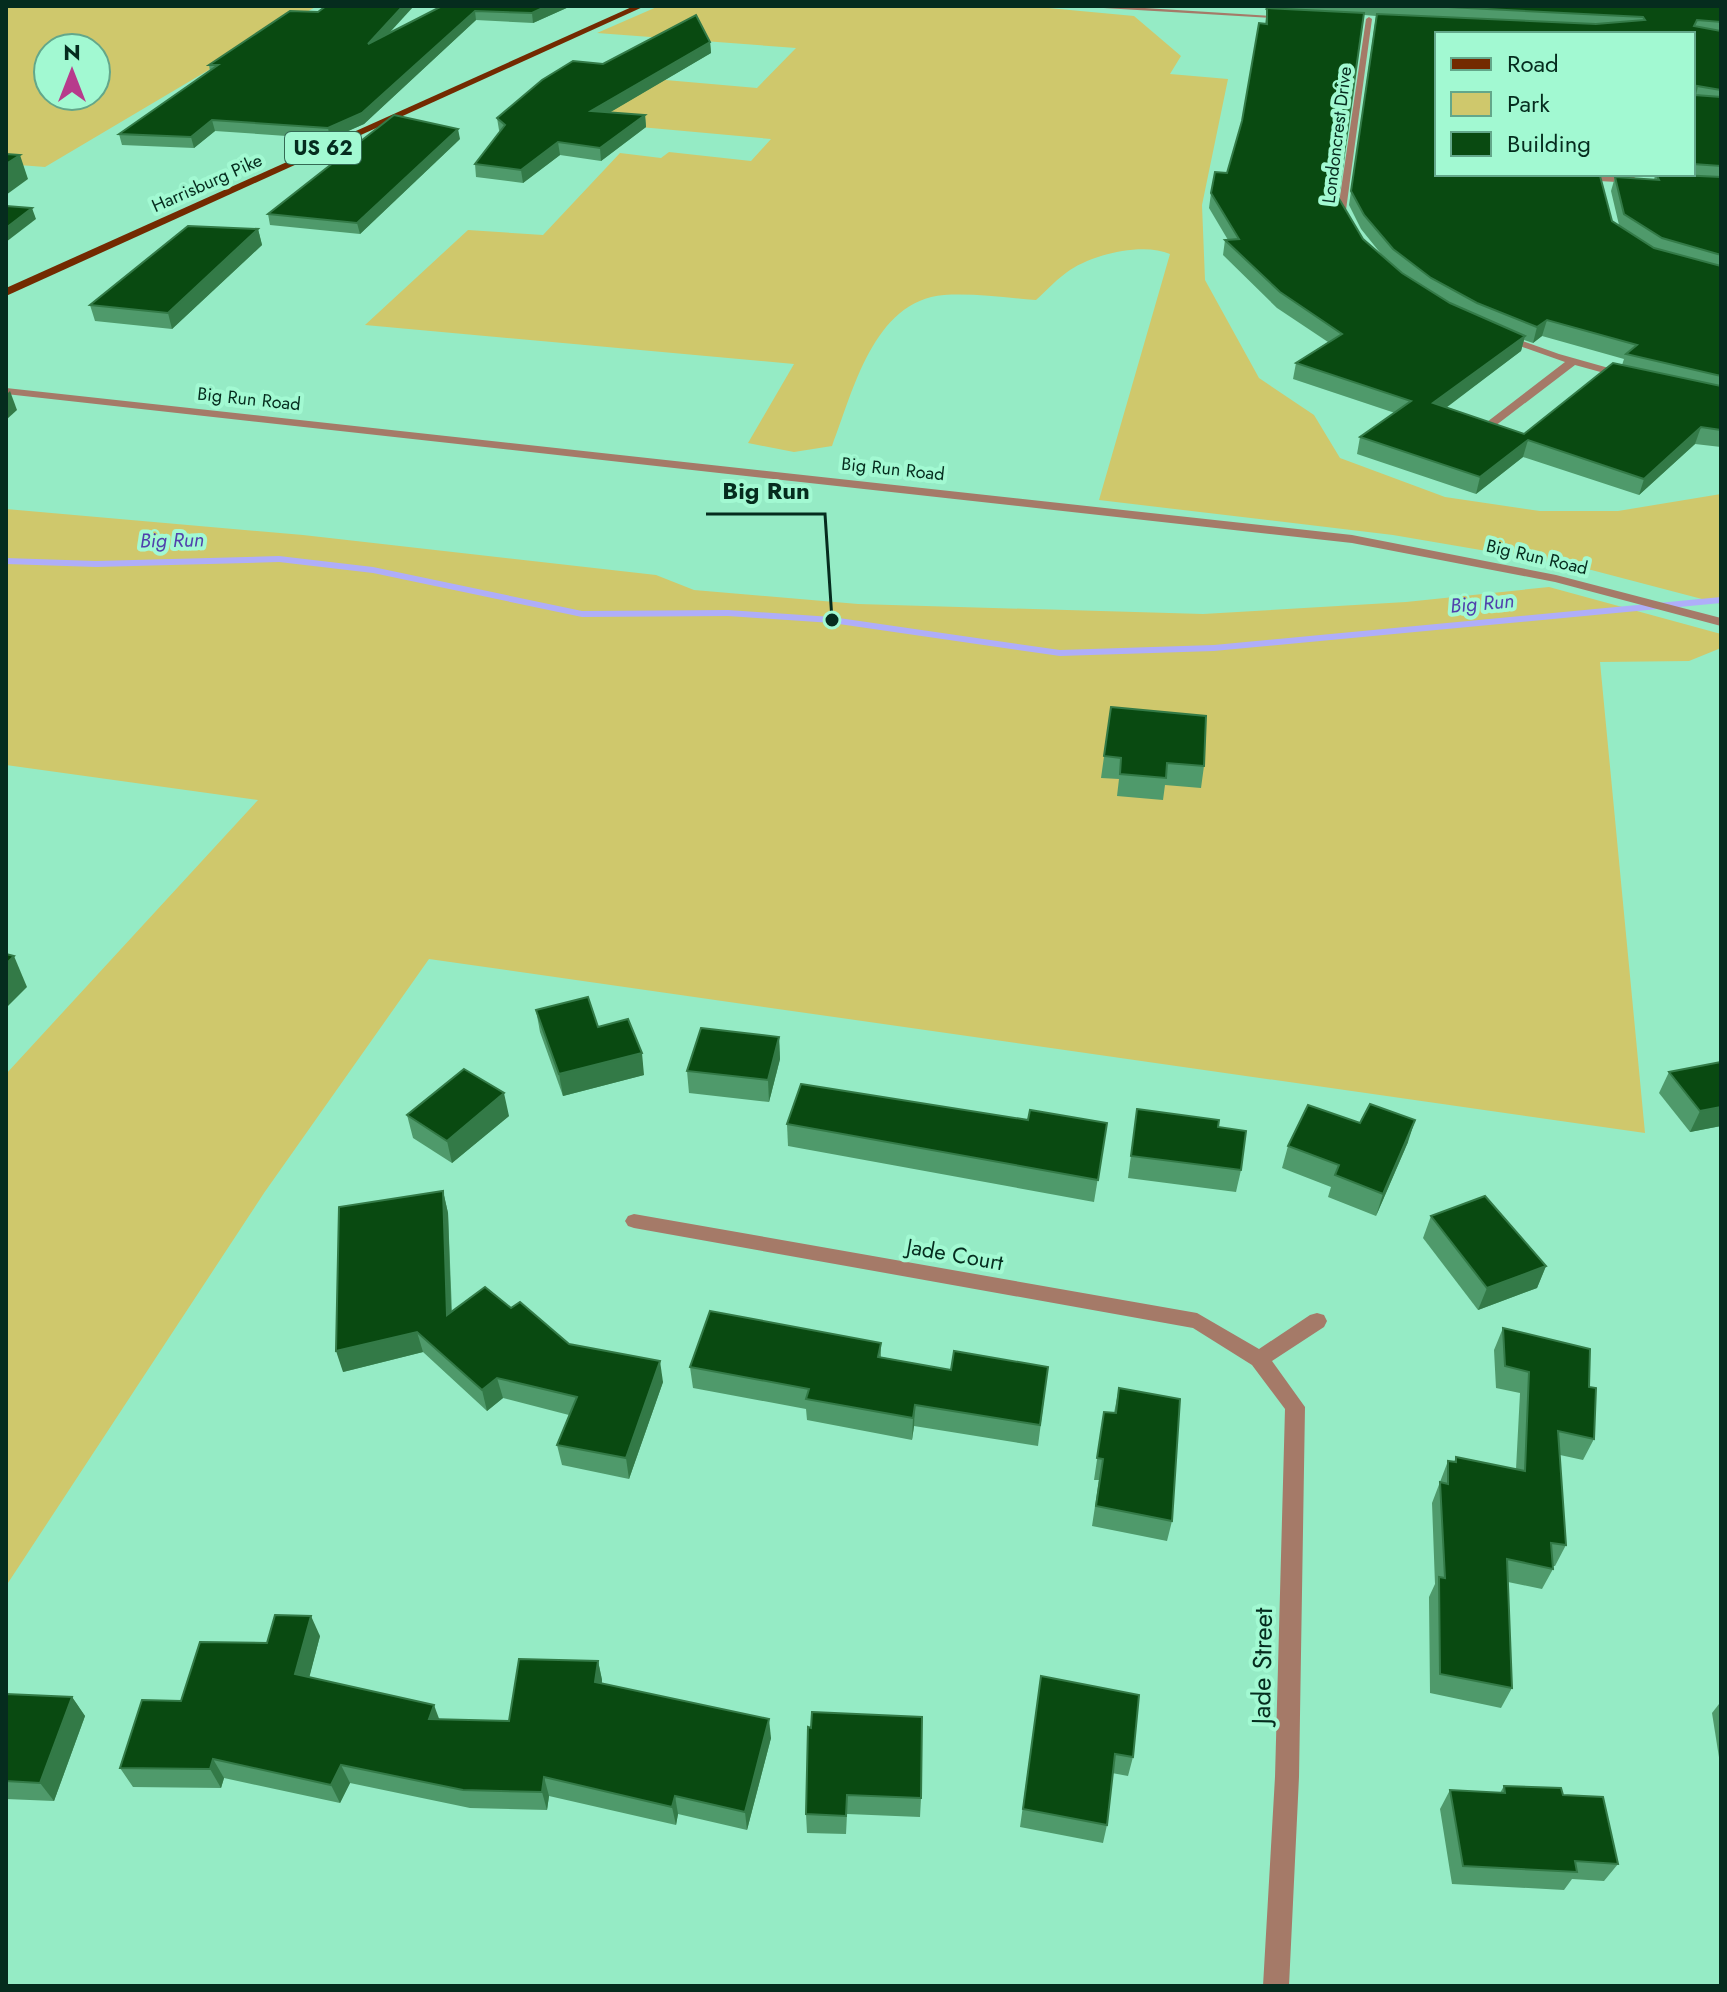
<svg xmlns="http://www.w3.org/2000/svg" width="1727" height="1992" viewBox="0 0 1727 1992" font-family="Jost,sans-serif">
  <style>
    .green { fill: #cfc86c; fill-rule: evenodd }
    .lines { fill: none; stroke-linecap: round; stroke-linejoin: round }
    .stream { fill: #afaef9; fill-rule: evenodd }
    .minor { fill: #a57a68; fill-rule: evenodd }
    .primary { fill: #732a00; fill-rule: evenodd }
    .wall { fill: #4f9a6b; fill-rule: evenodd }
    .shaded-wall { fill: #337a47 }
    .building { fill: #094a11; stroke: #337a47; stroke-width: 2 }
    .labels { text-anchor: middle; stroke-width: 8; stroke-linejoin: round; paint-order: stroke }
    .far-street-label { font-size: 18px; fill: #052c1e; stroke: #a2f9d2 }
    .shield { fill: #a2f9d2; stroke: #346a54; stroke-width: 2 }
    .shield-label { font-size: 20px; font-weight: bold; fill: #052c1e }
    .far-water-label { font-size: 20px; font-style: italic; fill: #5041ac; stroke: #a2f9d2 }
    .street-label { font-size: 22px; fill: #052c1e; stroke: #a2f9d2 }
    .near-street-label { font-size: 26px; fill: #052c1e; stroke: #a2f9d2 }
    .leader { fill: none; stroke: #052c1e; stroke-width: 3 }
    .callout-dot { fill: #052c1e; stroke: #a2f9d2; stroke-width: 3 }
    .callout-label { font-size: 24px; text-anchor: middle; font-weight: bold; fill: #052c1e; stroke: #a2f9d2; stroke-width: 8; stroke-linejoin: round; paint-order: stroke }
  </style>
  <rect width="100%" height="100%" fill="#95ebc5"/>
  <g class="green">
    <path d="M6,6h311l-272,161 -39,-3zM48,48h48v48h-48z"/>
    <path d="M659,6h368l107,10 47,40 -11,18 58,5 -26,126 3,75 54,98 55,37 26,43 105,39 95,14h78l103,-17v110l-141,-37 -187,-32 -294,-35 71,-246c-26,-12 -76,0 -100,16 -12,8 -23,20 -34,30 -30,-2 -62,-7 -92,-5 -71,6 -91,97 -112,151l-38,6 -46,-9 46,-79 -429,-39 103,-95 75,5 77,-82 41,5 8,-6 82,9 20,-22 -175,-16 58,-44 103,9 39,-40 -199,-15z"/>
    <path d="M6,509l297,26 353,40 38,15 164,14 345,10 203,-12 143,-15 172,47v14l-32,13 -89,1 45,471 -1216,-174 -165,234 -258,393v-512l252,-274 -252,-35z"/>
  </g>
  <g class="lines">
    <path class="stream" d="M279,556l94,11 209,44 146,-1 104,7 228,33 154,-5 507,-48v6l-507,48 -154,5 -228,-33 -104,-7 -146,1 -209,-44 -94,-11 -183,5 -90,-3v-6l90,3z"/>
    <g class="minor">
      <path d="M1070,6h43l177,11 -3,2z"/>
      <path d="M1369,17l3,2 -26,191 4,12 -4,3 -4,-3 -4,-12 28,-191z"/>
      <path d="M1596,176l38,1 4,3 -4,3 -35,-2 -3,-1z"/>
      <path d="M1503,334l56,20 71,20 1,2 -5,3 -51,-14 -80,61h-8v-4l78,-60 -65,-23 -2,-2z"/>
      <path d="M6,388l1346,147 204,40 165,43v8l-166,-44 -203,-39 -1346,-149z"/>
      <path d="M634,1214l563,99 62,36 51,-34 7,-2 7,2 3,6 -3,6 -52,34 33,46 -6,370 -10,209h-26l12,-209 10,-368 -33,-44 -59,-37 -559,-100 -6,-2 -3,-5 3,-5z"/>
    </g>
    <path class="primary" d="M634,6h11l-639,290v-8z"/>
  </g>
  <g class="wall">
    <path d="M442,6h129l-38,17 -57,-3 -112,104 -34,15 -115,-8 -21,17 -72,-3 -3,-11 91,-63 -1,-6 180,-32z"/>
    <path d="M1266,6h455v441l-26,-3 -56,51 -116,-38 -47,37 -119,-40 3,-17 35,-24 -102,-34 3,-16 32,-21 -51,-34 -54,-53 2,-15h3l-19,-32 2,-15 16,-20 15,-52 23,-97 2,-14h-2zM1364,15l12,1 -27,189 12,24 25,31 -23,-21 -25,-42zM1437,34h256v140h-46l8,1 -1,5 -39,-3 -4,14 8,34 -7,-4zM1542,336l82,23 -2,6 -98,69 -78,-27 75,-56 3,-11 9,3z"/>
    <path d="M710,42l1,11 -101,59 35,3 1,12 -45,34 -41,-6 -37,28 -47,-6 -1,-13 25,-32 -1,-2 -2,-12 106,-54z"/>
    <path d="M460,139l-100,95 -90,-9 -2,-11z"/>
    <path d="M258,229l4,16 -90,84 -77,-8 -5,-16z"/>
    <path d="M1111,707l93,59 -3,22 -36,-3 -2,15 -46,-4 2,-17 -18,-1z"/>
    <path d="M536,1010l62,17 46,48 -81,21 -23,-64z"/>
    <path d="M779,1037l1,22 -11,43 -80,-9 -2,-22z"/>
    <path d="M1669,1072l52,54 -31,6 -31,-39z"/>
    <path d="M1137,1109l104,61 -5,22 -108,-14z"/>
    <path d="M407,1115l102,1 -57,47 -39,-25z"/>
    <path d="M1028,1120l79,3 -13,79 -306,-56 -1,-22z"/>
    <path d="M1360,1123l48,19 -32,74 -48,-19 3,-10 -49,-19 6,-22z"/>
    <path d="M443,1191l5,22 4,99 59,-4 58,36 94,38 -34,97 -67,-14 -5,-20 12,-30 -66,-17 -16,13 -64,-59 -80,20z"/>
    <path d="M1431,1216l115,50 -9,22 -59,22 -55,-72z"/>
    <path d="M1503,1328l86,59 5,52 -11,21 -23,-5 6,90 -11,21h-2v3l-11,20 -34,-7 4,106 -11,20 -71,-15 -1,-96 6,-13 -3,-81 16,-42 6,1 2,-5 60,12 4,-76 -24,-5 -2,-38z"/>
    <path d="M881,1343v14l70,13 97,-3 -10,79 -124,-20 -2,14 -105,-20 -1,-11 -113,-21 -3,-21z"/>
    <path d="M1119,1388l53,133 -5,20 -75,-15 7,-46h-5l10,-68 10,1z"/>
    <path d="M320,1636l-11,41 131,43 69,1 89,-60 4,19v4l169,54 -24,92 -69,-16 -2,11 -127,-29 -2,14 -77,-2 -120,-25 -10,20 -116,-25 -3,10 -88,-1 -13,-19 61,-67 86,-58z"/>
    <path d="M1041,1676l92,81 -5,19 -16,-3 -5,52 -4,18 -83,-16z"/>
    <path d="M6,1694l66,3 13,19 -31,85 -48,-2z"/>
    <path d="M1721,1703v67l-9,-57 7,-9z"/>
    <path d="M808,1727l113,71 -1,19 -73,-3 -1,20 -39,-1 -1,-19z"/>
    <path d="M1504,1786l59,9 55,69 -14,17 -32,-2 -8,11 -112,-6 -12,-75 10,-19 50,3z"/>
  </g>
  <g class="shaded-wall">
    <path d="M403,6h11l-44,48 -2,-10z"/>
    <path d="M547,6h24l-38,17 -1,-10z"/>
    <path d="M475,11l1,9 -112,104 -34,15 -2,-11z"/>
    <path d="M710,42l1,11 -119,70 -1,-12z"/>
    <path d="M645,115l1,12 -45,34 -1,-13z"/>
    <path d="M212,120l3,11 -21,17 -3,-11z"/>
    <path d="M458,129l2,10 -100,95 -3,-11z"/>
    <path d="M558,142l2,13 -37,28 -2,-13z"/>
    <path d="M20,155l8,24 -22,16v-31z"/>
    <path d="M32,208l4,11 -30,23v-14z"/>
    <path d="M258,229l4,16 -90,84 -4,-16z"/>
    <path d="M1547,320l-5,16 -9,7 4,-16z"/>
    <path d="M1525,336l-4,15 -91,69 3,-17z"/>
    <path d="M10,391l7,19 -11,10v-25z"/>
    <path d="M1701,427l-6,17 -56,51 5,-16z"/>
    <path d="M1528,440l-5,17 -47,37 4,-17z"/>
    <path d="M14,956l13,31 -21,21v-44z"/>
    <path d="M779,1037l1,22 -11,43 -1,-22z"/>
    <path d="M642,1053l2,22 -81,21 -4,-22z"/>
    <path d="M504,1093l5,23 -57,47 -5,-22z"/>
    <path d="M1721,1107v19l-31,6 10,-21z"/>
    <path d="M1415,1120l-7,22 -32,74 7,-22z"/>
    <path d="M443,1191l5,22 4,123 -5,-21z"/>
    <path d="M1546,1266l-9,22 -59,22 9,-22z"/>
    <path d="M417,1332l6,20 -80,20 -7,-21z"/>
    <path d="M660,1361l3,21 -34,97 -3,-21z"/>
    <path d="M497,1378l6,20 -16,13 -5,-21z"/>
    <path d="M915,1405l-1,21 -2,14 1,-22z"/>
    <path d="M311,1616l9,20 -15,58 -10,-20z"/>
    <path d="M598,1661l4,19 -3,22 -4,-20z"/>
    <path d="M72,1697l13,19 -31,85 -14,-18z"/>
    <path d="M434,1705l7,19 -12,-5z"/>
    <path d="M769,1719l2,19 -24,92 -2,-18z"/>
    <path d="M213,1759l11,19 -3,10 -11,-19z"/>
    <path d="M341,1765l9,18 -10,20 -9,-18z"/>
    <path d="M544,1777l5,19 -2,14 -5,-18z"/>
    <path d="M675,1796l3,18 -2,11 -4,-18z"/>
  </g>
  <g class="building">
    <path d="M326,6h77l-35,38 74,-38h105l-15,7 -57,-2 -113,102 -34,15 -116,-8 -21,17 -72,-3 99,-69h-9l81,-54 28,1z"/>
    <path d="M1429,6h292v16l-24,-2 -3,6 27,5v59l-24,-4 -2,9 26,2v69l-28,-2v-130h-256v140h142l21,2 12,45 42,27 67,18v110l-95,-22 11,-9 -90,-25 -10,7 -60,-24 -46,-25 -38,-29 -29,-34 -13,-24 26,-177 219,10 49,-4 -2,-3z"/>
    <path d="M1267,8l97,5 -26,184 25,42 39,34 48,30 75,33 -92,67 91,31 89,-71 108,23v44l-20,-3 -57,52 -116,-39 -48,37 -120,-40 51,-36 -115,-38 46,-29 -62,-42 -55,-52 14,-1 -28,-46 4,-21 12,1 15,-52 17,-98 8,1z"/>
    <path d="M696,15l14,27 -119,69 54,4 -45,33 -42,-6 -37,28 -46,-6 30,-39 -8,-7 45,-38 31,-19 30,3z"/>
    <path d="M394,115l64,14 -101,94 -89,-9z"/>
    <path d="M6,154l14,1 -14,9z"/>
    <path d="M1656,174l65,3v78l-59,-17 -38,-24 -9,-37 44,3z"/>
    <path d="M6,206l26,2 -26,20z"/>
    <path d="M188,226l70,3 -90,84 -78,-8z"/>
    <path d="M1111,707l95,9 -2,50 -37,-3 -1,15 -46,-4 1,-16 -17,-2z"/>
    <path d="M6,954l8,2 -8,8z"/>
    <path d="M588,997l10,30 30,-8 14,34 -83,21 -23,-64z"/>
    <path d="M701,1028l78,9 -11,43 -81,-9z"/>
    <path d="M1721,1062v45l-21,4 -31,-39z"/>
    <path d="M464,1069l40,24 -57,48 -40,-26z"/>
    <path d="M801,1084l227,36 2,-10 77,13 -9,57 -311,-56z"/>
    <path d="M1370,1104l45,16 -32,74 -48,-19 4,-10 -51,-19 20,-41 52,18z"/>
    <path d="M1137,1109l82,11 -1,7 28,4 -5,39 -110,-14z"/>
    <path d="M443,1191l4,124 38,-28 26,21 9,-6 49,42 91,17 -34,97 -69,-13 20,-48 -80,-19 -15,12 -65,-58 -81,19 3,-144z"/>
    <path d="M1485,1196l61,70 -59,22 -56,-72z"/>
    <path d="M710,1311l171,32 -3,14 73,13 3,-19 94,16 -8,58 -125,-20 -2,13 -107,-19 3,-10 -119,-22z"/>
    <path d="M1503,1328l87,21 -1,38 7,1 -2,51 -36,-8 8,114 -15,-2 2,26 -46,-10 5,129 -72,-14 -1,-97 6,1 -5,-96 8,2v-23l8,1v-5l69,14 4,-99 -24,-6z"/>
    <path d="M1119,1388l61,11 -8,122 -76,-15 7,-47 -6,-1 7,-46 12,1z"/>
    <path d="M275,1615l36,1 -16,58 139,31 -5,14 80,2 10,-62 79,2 -3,21 174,37 -24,93 -70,-16 -3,11 -128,-30 -2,15 -79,-2 -122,-25 -10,20 -118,-26 -3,10 -90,-1 22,-68 39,1 19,-59 67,1z"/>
    <path d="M1041,1676l98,19 -6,62 -18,-3 -8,71 -84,-16z"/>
    <path d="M6,1694l66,3 -32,86 -34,-2z"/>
    <path d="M812,1712l110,5 -1,81 -74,-3 -1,21 -40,-2 2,-87 3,1z"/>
    <path d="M1504,1786l57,2 2,7 40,2 15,67 -43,-3 2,11 -114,-6 -13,-76 55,3z"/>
  </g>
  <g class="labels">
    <g class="far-street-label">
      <text transform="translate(1337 135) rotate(-83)" y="6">Londoncrest Drive</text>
      <text transform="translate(207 183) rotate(-24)" y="6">Harrisburg Pike</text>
      <text transform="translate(249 399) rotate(6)" y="6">Big Run Road</text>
      <text transform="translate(893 469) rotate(6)" y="6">Big Run Road</text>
      <text transform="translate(1537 557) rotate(13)" y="6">Big Run Road</text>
    </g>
    <rect class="shield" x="285" y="132" width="76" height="32" rx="6"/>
    <g class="shield-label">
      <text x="323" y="155">US 62</text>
    </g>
    <g class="far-water-label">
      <text transform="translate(172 540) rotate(-1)" y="7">Big Run</text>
      <text transform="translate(1482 603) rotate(-5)" y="7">Big Run</text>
    </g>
    <g class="street-label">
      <text transform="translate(955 1254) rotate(10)" y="8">Jade Court</text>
    </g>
    <g class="near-street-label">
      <text transform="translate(1262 1666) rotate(-89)" y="9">Jade Street</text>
    </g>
  </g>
  <path class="leader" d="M832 620L825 514H706"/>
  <circle class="callout-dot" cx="832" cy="620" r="8"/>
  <g class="callout-label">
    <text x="766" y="499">Big Run</text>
  </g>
  <rect width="1727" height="1992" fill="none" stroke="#052c1e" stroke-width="16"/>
  <rect x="1435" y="32" width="260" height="144" fill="#a2f9d2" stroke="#63a78a" stroke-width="2"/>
  <rect x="1451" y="58" width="40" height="12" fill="#732a00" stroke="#63a78a" stroke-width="2"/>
  <text x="1507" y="72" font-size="24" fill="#052c1e">Road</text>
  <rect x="1451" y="92" width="40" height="24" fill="#cfc86c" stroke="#63a78a" stroke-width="2"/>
  <text x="1507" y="112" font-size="24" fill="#052c1e">Park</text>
  <rect x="1451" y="132" width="40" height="24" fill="#094a11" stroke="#63a78a" stroke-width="2"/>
  <text x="1507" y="152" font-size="24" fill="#052c1e">Building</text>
  <g transform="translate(72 72)"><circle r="38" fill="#a2f9d2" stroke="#63a78a" stroke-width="2"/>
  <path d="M0-6L14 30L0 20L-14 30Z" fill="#b73b8c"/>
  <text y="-12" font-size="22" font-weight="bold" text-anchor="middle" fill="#052c1e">N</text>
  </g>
</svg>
